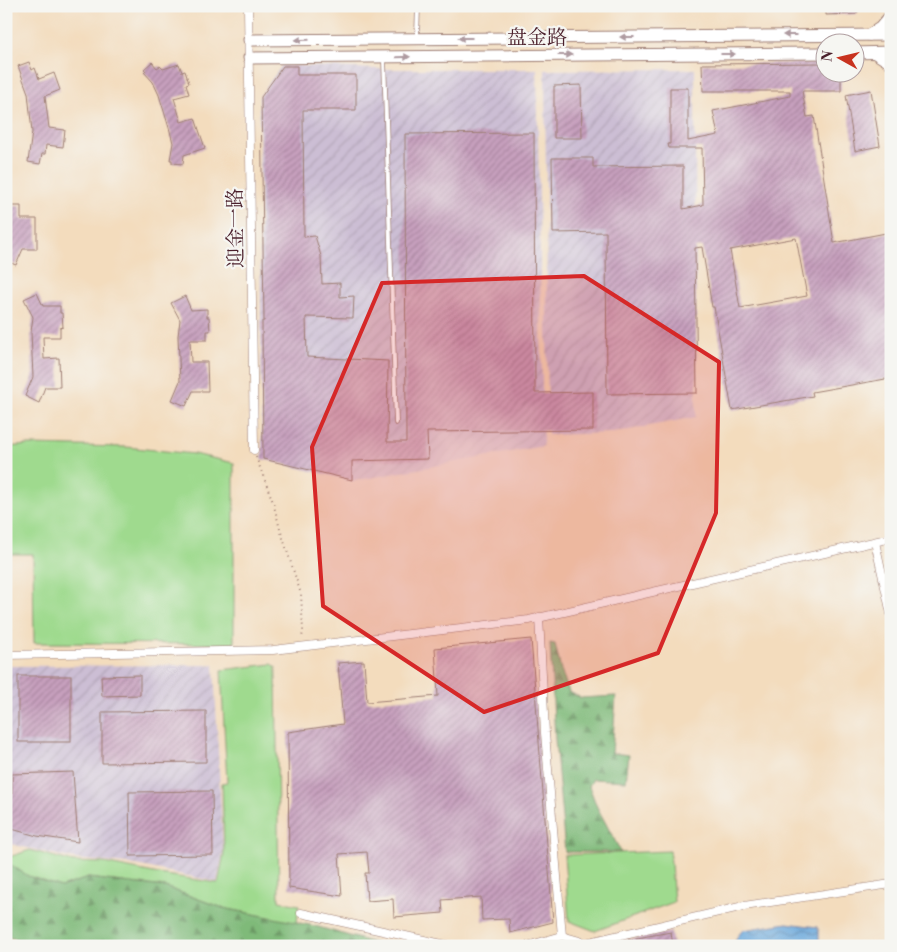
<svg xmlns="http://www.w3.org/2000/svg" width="897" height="952" viewBox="0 0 897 952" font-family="'Libre Bodoni','Noto Serif SC',serif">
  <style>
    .industrial { fill: url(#industrial-furrows) }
    .green { fill: #9fda8e; stroke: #747c5c }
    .forest { fill: url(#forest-firs); stroke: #646c52 }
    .water { fill: url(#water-waves); stroke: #5a6383 }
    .building { fill: url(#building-hatch); fill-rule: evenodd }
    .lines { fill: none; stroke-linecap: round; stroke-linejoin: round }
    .lane-casing { stroke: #9e7e74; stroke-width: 5.5 }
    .street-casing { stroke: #9e7e74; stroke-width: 9 }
    .secondary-casing { stroke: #9e7e74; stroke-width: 13 }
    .path { stroke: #9e7e74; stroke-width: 2; stroke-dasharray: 1 4; stroke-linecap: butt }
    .lane { stroke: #fff; stroke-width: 4 }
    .street { stroke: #fff; stroke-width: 8 }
    .secondary { stroke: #fff; stroke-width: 11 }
    .oneway { fill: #ae9aa0 }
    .marked { fill: #d62828; fill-opacity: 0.2; stroke: #d62828; stroke-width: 4; stroke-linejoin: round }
    .labels { text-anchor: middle; stroke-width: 4.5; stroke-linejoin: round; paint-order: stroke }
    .street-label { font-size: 20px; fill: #4a1f2b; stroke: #f6f6f2 }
  </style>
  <defs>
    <pattern id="industrial-furrows" width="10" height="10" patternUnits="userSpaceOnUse" patternTransform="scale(1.25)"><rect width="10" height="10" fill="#ccbed4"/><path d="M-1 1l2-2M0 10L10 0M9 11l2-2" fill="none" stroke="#b1a3b6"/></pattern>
    <pattern id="forest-firs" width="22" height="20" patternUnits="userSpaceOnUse" patternTransform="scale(1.25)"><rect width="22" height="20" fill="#7fba79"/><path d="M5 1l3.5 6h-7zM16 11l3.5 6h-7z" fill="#6a9763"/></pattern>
    <pattern id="water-waves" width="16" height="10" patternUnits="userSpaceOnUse" patternTransform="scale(1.25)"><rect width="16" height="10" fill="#69a7db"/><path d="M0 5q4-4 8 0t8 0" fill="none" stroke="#5887b2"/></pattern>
    <pattern id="building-hatch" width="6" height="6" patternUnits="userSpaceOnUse" patternTransform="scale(1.25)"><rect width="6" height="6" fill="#c7a0be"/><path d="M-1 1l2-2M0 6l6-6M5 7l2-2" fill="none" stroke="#a4829b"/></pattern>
  </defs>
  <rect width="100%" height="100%" fill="#f6f6f2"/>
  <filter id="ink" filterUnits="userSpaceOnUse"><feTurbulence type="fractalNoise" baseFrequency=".02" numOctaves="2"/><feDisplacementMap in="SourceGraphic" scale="10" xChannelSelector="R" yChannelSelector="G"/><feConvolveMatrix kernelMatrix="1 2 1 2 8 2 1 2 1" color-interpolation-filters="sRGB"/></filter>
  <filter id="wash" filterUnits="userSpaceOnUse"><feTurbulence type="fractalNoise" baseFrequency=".0096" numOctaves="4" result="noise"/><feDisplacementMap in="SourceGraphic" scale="20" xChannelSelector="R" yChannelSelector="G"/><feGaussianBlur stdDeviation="1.12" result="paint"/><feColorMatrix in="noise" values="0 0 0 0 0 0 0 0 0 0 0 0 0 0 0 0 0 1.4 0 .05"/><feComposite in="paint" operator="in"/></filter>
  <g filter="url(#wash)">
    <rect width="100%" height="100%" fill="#f3dcbd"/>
    <g class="industrial">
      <path d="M282,65l94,4h161l6,377 -190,35 -91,-22 -3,-362z"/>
      <path d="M695,69l1,348 -83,16 -65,2 -3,-365z"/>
      <path d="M214,665l9,188 -6,29 -81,-17 -61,-6 -69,-16v-177z"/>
    </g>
    <g class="green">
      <path d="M29,445l97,2 68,7 40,9v181l-200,-1 -1,-89h-27v-107z"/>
      <path d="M272,664l4,3 3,234 20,4 -2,18 -74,-15 -58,-21 -77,-9 -27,9 -33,-11 -22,-14v-4l24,-8 43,12 31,1 55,11 59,9 6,-30 -2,-70 5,-1 -6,-112z"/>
      <path d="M670,851l4,51 -79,29 -26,-10 -5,-66z"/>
    </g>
    <g class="forest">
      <path d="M550,643l5,1 6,26 8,22 12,6 35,-2 -4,57 17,2 -3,26 -33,-2 -4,7 8,21 24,45h-56l-10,-113z"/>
      <path d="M6,862l22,14 33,11 27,-9 77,9 58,21 92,18 69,20h-330l-48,-9z"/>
    </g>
    <path class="water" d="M787,923l30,4 2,4v15h-85l3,-9 6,-7z"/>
    <g id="blocks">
      <g class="building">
        <path d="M826,6h36l-6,8 -30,1z"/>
        <path d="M29,62l3,8 3,-2 4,11 15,-6 6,17 -15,6 4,32 16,2 -2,17 -17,-2 -1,9h-3l-2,10 -12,-2 4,-30 -4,-39 -10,-27z"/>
        <path d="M152,62l5,6 3,-2 3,3 16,-5 3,8 3,-1 4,12 -3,1 3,10 -15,4 7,24 14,-4 10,30 -21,7 -1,9 -11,-1v-3h-2l3,-17 -3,-12 -11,-36 -6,-13 -9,-10 2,-1 -2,-2z"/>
        <path d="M824,63v9h17v19h-39l5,26 7,-1 20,127 57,-11v146l-79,14 1,4 -81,14 -18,-103h-2l-10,-60 -7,1 2,145 -90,1 -1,-162 -53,1 -1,-75h41v9l90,-1v43l20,-4 -1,-57h-33l-1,-4h2v-56h18v53l30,-6 -5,-24 77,-15v-5h-87l-1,-27zM796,238l11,58 -67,12 -10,-58z"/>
        <path d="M283,66h14v9h59v35h-53l1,127 11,-1 6,20 1,28 18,-1v14l14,-1 -1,22 -47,-1 1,40 81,4 -1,81h19l-1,-308 129,-1 1,260 58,-1v38l-166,2 1,27 -76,2v19l-89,-21 -1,-138h2l-3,-224z"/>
        <path d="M581,85l1,53h-28v-52z"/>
        <path d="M871,90l9,56 -25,5 -9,-56z"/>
        <path d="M11,206h10v13h16v30h-14l-7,16 -10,-4v-13l5,-10 -3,-17v-12h3z"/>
        <path d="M37,293l6,13h17v7h2l1,14 -3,1v9h-17l1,22 15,-1 1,29h-15l-6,16 -14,-7 8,-19 -2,-45 2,-15 -9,-18z"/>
        <path d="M185,296l6,14 16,-1v8h2l1,14h-3v9h-17l1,22h16l1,29h-15l-7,15 -14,-6 8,-19 -2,-45 2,-16 -9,-17z"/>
        <path d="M531,639l22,283 -43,11 -1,-14 -27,1 -1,-23 -39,3 1,13 -49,4 -1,-18 -26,2 -2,-28h4l-2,-21 -28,2 3,42 -53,-8 -1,-156 55,-8 -5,-61 26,-2 3,41 71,-6 -3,-48z"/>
        <path d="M140,675v20l-38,1 -1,-20z"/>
        <rect x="18" y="676" width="53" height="66"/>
        <path d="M206,711v51l-104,1v-51z"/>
        <path d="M73,772l5,70 -41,-6 -29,-8 -2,-33 6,-1v-20z"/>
        <path d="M212,791l1,64 -83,1 -1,-64z"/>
        <path d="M671,932l2,14h-58l-1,-4z"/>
      </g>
    </g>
  </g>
  <g filter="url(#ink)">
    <use href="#blocks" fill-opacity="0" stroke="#9e7e74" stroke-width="1"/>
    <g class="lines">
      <g class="lane-casing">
        <g id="lane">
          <path d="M417,36l1,-30"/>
          <path d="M384,59l12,364"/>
        </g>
      </g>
      <g class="street-casing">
        <g id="street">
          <path d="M248,6l6,444"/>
          <path d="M875,542l16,72"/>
          <path d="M539,617l6,116 17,203"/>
          <path d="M6,655l267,-5 256,-30 362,-82"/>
          <path d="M301,913l150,33"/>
          <path d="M586,943l158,-37 147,-22"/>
          <path d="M527,946l35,-10 35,10"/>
        </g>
      </g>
      <g class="secondary-casing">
        <g id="secondary">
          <path d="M869,35l11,-7 11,-13"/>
          <path d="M249,40l642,-5"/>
          <path d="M854,53l37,-1"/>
          <path d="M875,53l16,10"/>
          <path d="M249,58l575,-5"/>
        </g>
      </g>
      <path class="path" d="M256,457l17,45 7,27 21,65 2,36 -1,8"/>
      <use href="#lane" class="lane"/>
      <use href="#street" class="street"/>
      <use href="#secondary" class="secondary"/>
    </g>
    <defs><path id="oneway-solid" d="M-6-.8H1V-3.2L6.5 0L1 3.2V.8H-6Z" transform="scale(1.25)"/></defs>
    <g class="oneway">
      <use href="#oneway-solid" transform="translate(790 35) rotate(180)"/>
      <use href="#oneway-solid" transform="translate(627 37) rotate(180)"/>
      <use href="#oneway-solid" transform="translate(465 38) rotate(180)"/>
      <use href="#oneway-solid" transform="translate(302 40) rotate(179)"/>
      <use href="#oneway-solid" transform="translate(728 54)"/>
      <use href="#oneway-solid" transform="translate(565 55)"/>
      <use href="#oneway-solid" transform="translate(403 57) rotate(-1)"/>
    </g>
  </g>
  <path class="marked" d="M584,276l135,86 -3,151 -58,140 -174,59 -161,-106 -11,-159 70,-164z"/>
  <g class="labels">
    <g class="street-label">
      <text x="537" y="44">盘金路</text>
      <text transform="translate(235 228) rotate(-91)" y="7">迎金一路</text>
    </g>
  </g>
  <rect width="897" height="952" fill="none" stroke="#f6f6f2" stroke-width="25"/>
  <g transform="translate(840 58) rotate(278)"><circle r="24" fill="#f6f6f2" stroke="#b1a0a2"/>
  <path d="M0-4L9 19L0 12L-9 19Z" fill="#c8321e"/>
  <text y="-8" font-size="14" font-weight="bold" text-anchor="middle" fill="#4a1f2b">N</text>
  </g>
</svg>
